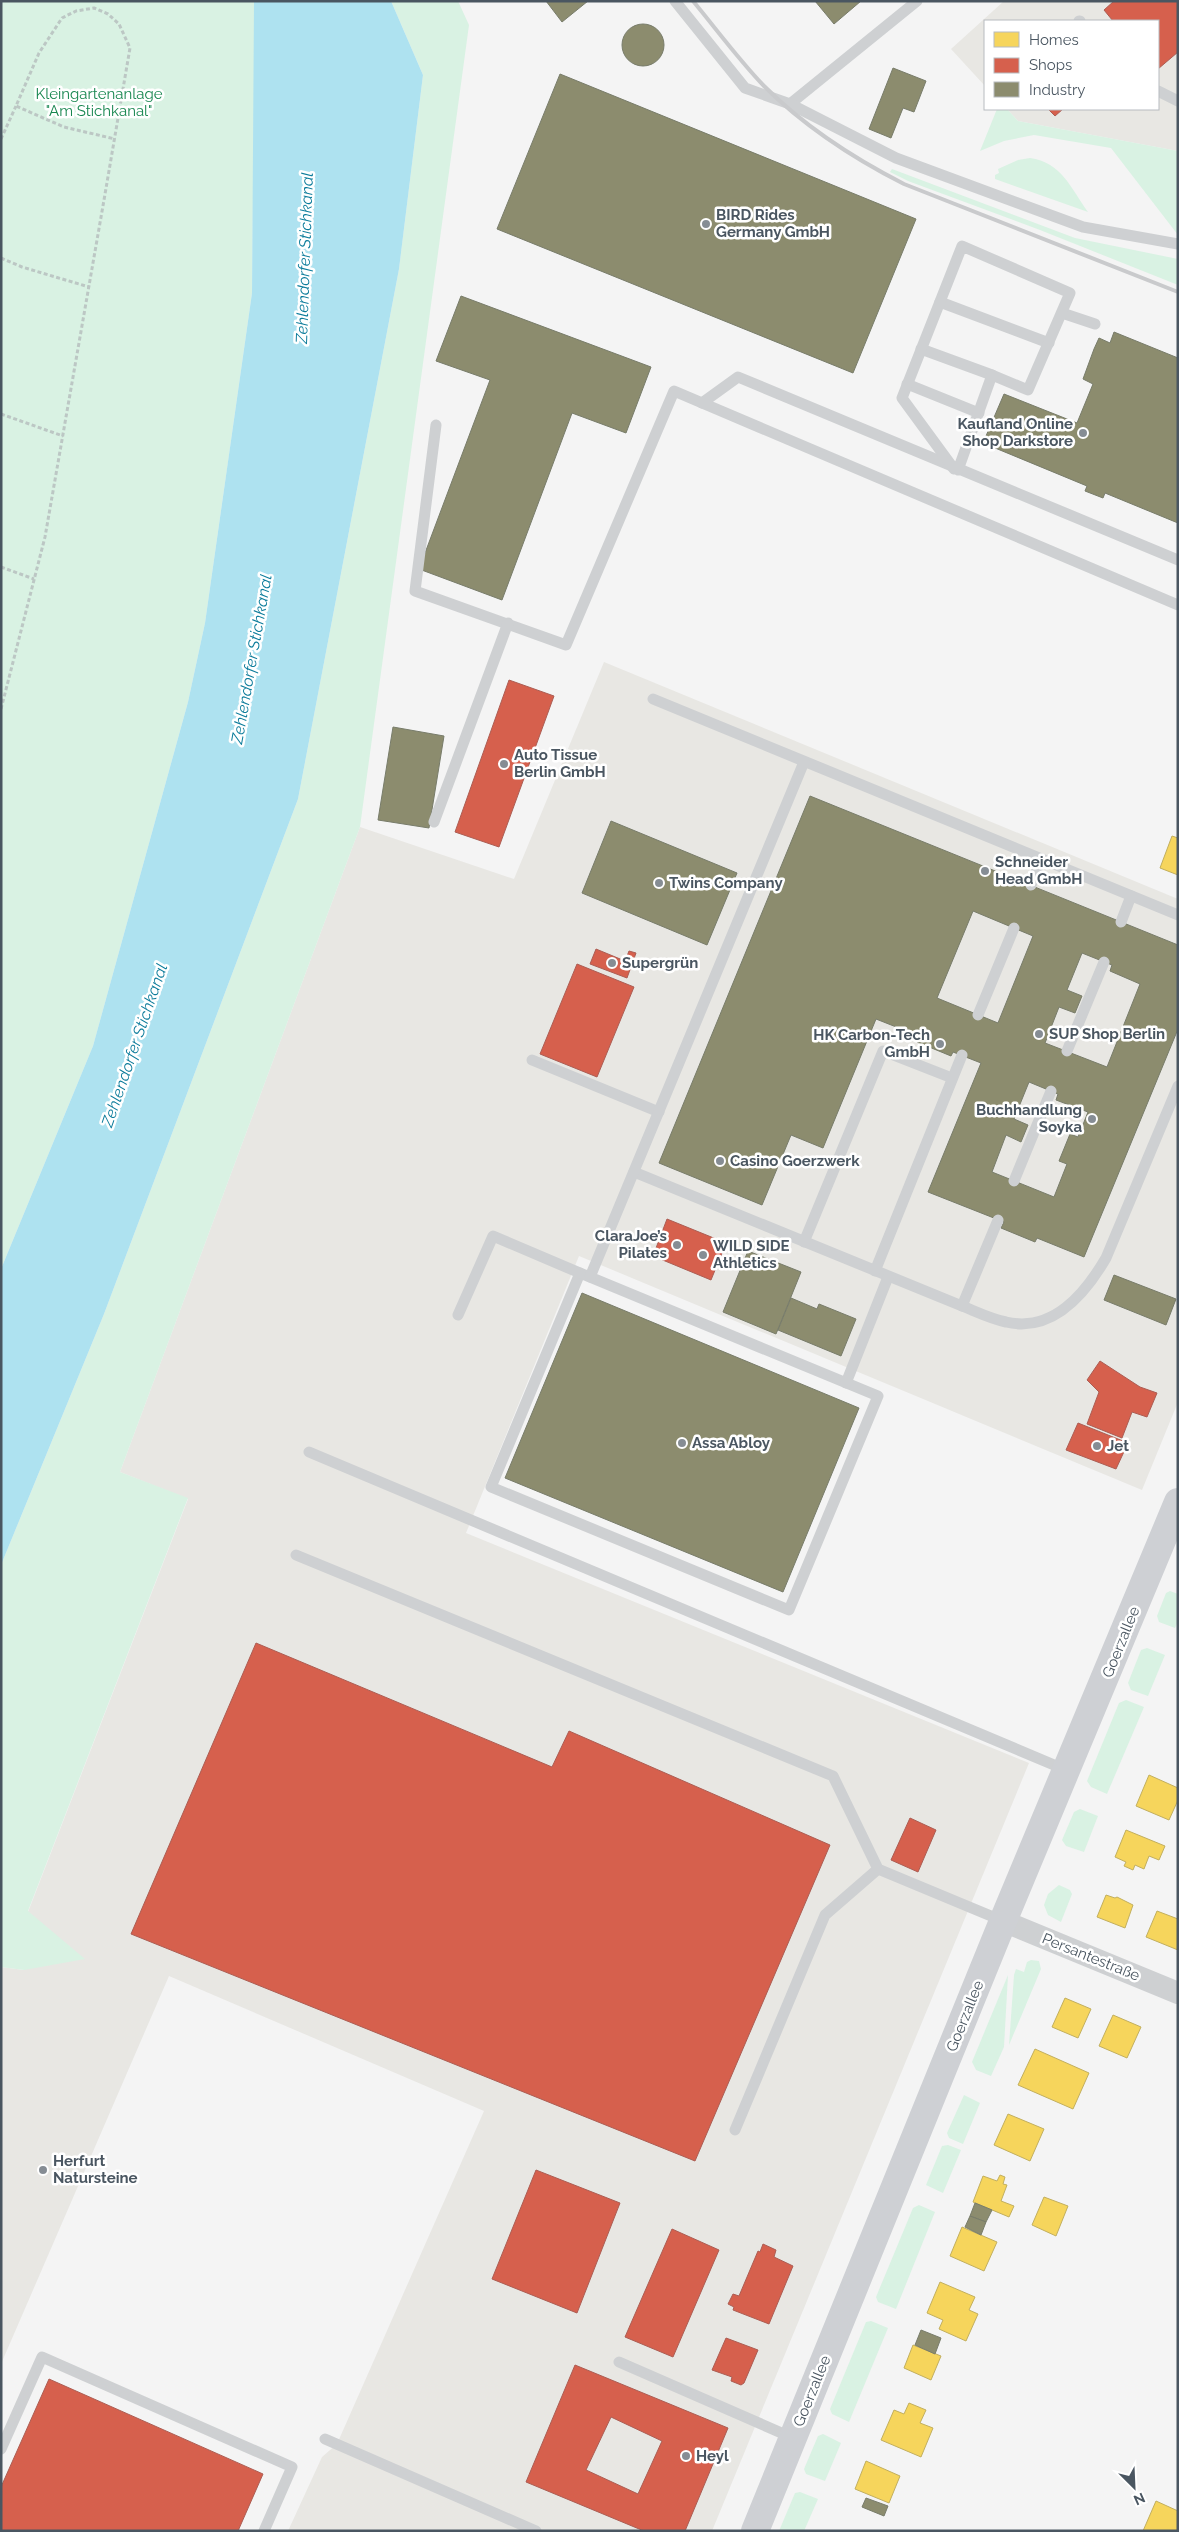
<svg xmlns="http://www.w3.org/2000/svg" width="1179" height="2532" viewBox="0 0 1179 2532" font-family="Raleway,sans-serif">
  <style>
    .commercial { fill: #e8e7e3 }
    .green { fill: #d9f2e3 }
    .water { fill: #aee2f0 }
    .homes { fill: #f6d55c; stroke: #c2af5e }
    .shops { fill: #d6604d; stroke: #ac5d53; fill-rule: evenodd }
    .industry { fill: #8c8c6e; stroke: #787c6a; fill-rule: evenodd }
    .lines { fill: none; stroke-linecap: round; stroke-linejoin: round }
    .path { stroke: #bcc7c4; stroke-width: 3; stroke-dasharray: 4 2.5; stroke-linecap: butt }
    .service { stroke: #ced0d2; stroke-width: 11 }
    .minor { stroke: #ced0d2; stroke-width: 22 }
    .secondary { stroke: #ced0d4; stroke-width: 28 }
    .rail { stroke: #c9cacc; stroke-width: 4 }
    .poi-dot { fill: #868d94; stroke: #fff; stroke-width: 2 }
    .labels { text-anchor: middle; stroke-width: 5; stroke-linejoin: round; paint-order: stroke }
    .park-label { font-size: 15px; fill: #17864f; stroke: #fff }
    .poi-label { font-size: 15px; font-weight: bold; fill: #4a5661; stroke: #fff; text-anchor: start }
    .street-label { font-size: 15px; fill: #4a5661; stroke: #fff }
    .water-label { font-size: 16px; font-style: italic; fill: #0c7c9b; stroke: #fff }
  </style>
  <rect width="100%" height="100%" fill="#f4f4f4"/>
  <g class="commercial">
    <path d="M1004,1h174v150l-160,-30 -11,-12h151v-88h-173v65l-34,-37z"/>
    <path d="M604,662l574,237v503l-36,88 -563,-234 -113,277 563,230 -317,768h-424l34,-74 15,-13 147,-333 -315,-135 -168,388v-397l23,3 4,-58 160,-413 -68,-27 240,-645 154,52z"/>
  </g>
  <g class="green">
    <path d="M1,1h253l1,14 -3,278 -47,330 -17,79 -95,344 -92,223z"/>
    <path d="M391,1h67l11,24 -109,802 -240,645 68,26 -160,413 57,48 -61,11 -23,-3v-402l103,-251 194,-515 101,-530 24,-194z"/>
    <path d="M997,109h10l11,12 160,30v84l-67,-87 -77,-13 -30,6 -24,10z"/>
    <path d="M1030,158c31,4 41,30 58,54l-93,-33v-4l4,-2 -1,-4 20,-9z"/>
    <path d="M892,169l183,69 103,21v26l-138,-55 -132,-49 -18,-9z"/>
    <path d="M1170,1591l8,3v28l-3,6 -16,-6 -2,-6 9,-23z"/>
    <path d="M1147,1648l18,7 -17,41 -17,-6 -3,-7 13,-33z"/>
    <path d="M1126,1700l18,7 -37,87 -16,-7 -4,-6 32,-78z"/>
    <path d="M1080,1809l18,7 -14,36 -18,-6 -4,-6 12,-28z"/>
    <path d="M1059,1885l11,5 2,4 -11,28 -13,-7 -4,-10 4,-11z"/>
    <path d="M1031,1960l8,1 2,8 -32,76 5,-70 2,-6 8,3 3,-10z"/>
    <path d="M1008,1975l-4,72 -13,29 -15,-6 -4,-8z"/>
    <path d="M964,2095l16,8 -17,41 -14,-6 -2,-5z"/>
    <path d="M948,2145l13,5 -18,43 -17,-8 16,-39z"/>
    <path d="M919,2205l16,7 -39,97 -18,-7 -2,-5 37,-89z"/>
    <path d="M871,2321l17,7 -39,94 -17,-8 -2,-5 36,-87z"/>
    <path d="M823,2434l18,9 -16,38 -19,-7 -2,-5 14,-33z"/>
    <path d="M800,2492l18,7 -14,32h-25l16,-38z"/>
  </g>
  <path class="water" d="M254,1h137l32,74 -24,194 -101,530 -194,515 -103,251v-296l92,-223 95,-344 17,-79 47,-330z"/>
  <g class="homes">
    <path d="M1172,836l6,2v37l-18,-7z"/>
    <path d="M1149,1775l29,13v12l-9,20 -33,-14z"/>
    <path d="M1126,1830l39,16 -6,14 -10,-4 -5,13 -9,-4 -2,5 -9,-4 2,-4 -11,-5z"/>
    <path d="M1106,1895l9,3 2,-1 16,8 -8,23 -28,-11z"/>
    <path d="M1157,1911l21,8v31l-32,-13z"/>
    <path d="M1065,1998l26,11 -13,29 -26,-11z"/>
    <path d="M1113,2015l28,12 -14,31 -28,-12z"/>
    <path d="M1035,2049l54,24 -16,36 -55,-24z"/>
    <path d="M1008,2114l36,15 -14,32 -36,-16z"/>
    <path d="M1000,2175l5,2 -2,7 4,1 -6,16 13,5 -5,11 -36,-15 10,-26 14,5z"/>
    <path d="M1044,2197l24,9 -12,30 -24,-11z"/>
    <path d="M962,2227l35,15 -13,29 -34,-15z"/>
    <path d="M940,2282l35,15 -6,13 9,4 -12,27 -27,-12 4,-9 -16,-7z"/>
    <path d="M913,2345l28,11 -10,24 -27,-12z"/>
    <path d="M909,2403l17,7 -6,13 13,5 -12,29 -40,-17 13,-30 10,4z"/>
    <path d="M866,2461l34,15 -11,27 -34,-14z"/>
    <path d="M1156,2501l22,10v20h-35z"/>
  </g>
  <g class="shops">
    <path d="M1114,1h64v51l-20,17v-48h-45l-9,-11z"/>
    <path d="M1048,109h15l-8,7z"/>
    <path d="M509,680l45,16 -55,151 -44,-15z"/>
    <path d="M596,949l29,12 4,-10 7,2 -9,25 -37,-14z"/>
    <path d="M577,964l57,23 -37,90 -57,-23z"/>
    <path d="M667,1219l59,24 -15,37 -58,-24z"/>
    <path d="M1100,1361l40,26 17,6 -10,24 -15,-5 -10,26 -35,-14 12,-32 -12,-12z"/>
    <path d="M1078,1423l50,20 -12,26 -50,-19z"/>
    <path d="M256,1643l296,124 17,-36 261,114 -135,316 -564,-227z"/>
    <path d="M910,1818l26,12 -18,42 -27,-12z"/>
    <path d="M536,2170l84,33 -43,110 -85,-34z"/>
    <path d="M672,2229l47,21 -46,107 -48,-20z"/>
    <path d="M763,2244l13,6 -2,7 19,9 -24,58 -36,-14 1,-3 -6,-3 5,-10 6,2 19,-45 2,1z"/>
    <path d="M726,2338l32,12 -14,33 -3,2 -10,-4 1,-4 -20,-7z"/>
    <path d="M575,2365l153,63 -43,103h-41l-118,-49zM611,2417l51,24 -24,53 -52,-24z"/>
    <path d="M49,2379l214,95 -25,57h-237v-44z"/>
  </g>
  <g class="industry">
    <path d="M546,1h42l-26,21z"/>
    <path d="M815,1h46l-27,23z"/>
    <circle cx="643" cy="45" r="21"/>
    <path d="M893,68l33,13 -12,31 -11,-4 -12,30 -22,-9z"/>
    <path d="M560,74l356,145 -63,154 -356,-144z"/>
    <path d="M461,296l190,71 -25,66 -54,-20 -70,187 -83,-31 71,-189 -54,-19z"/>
    <path d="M1114,332l64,26v165l-73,-30 -2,5 -18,-7 2,-5 -104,-43 21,-49 73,29 16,-39 -10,-5 11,-30 5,-11 11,5z"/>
    <path d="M393,727l51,9 -15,92 -51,-8z"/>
    <path d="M810,796l368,149v84l-94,228 -47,-19 -2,4 -34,-14 3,-6 -76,-30 53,-129 -28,-11 -2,4 -34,-14 2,-6 -43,-17 -53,129 -32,-13 -29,70 -103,-42zM973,911l60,25 -35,87 -61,-25zM1082,953l30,12 -2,6 30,13 -33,83 -62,-24 14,-36 16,6 7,-17 -15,-6zM1029,1082l29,12 -2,6 32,12 -10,25 -8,-3 -11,27 8,3 -13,33 -62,-25 14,-37 15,7 7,-17 -14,-6z"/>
    <path d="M611,821l126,52 -30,72 -125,-52z"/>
    <path d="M748,1251l53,21 -25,62 -53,-22z"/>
    <path d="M1114,1275l62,24 -10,26 -62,-25z"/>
    <path d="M582,1293l277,115 -76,184 -278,-114z"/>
    <path d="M791,1298l26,11 2,-5 37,15 -15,37 -63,-26z"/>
    <path d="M975,2203l17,7 -6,12 -16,-6z"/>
    <path d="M970,2216l16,6 -5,13 -16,-8z"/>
    <path d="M921,2330l20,8 -6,16 -20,-9z"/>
    <path d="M866,2498l22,8 -4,10 -22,-9z"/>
  </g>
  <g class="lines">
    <g class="path">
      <path d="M1,139l15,-33"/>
      <path d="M1,258l21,9 67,20"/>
      <path d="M1,414l62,22"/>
      <path d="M1,567l33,12"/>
      <path d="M1,709l44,-172 59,-337 26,-152 -11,-24 -11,-10 -14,-6 -18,3 -14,7 -23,35 -23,53 48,21 51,12"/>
    </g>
    <g class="service">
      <path d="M675,1l70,87 45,16 127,-103"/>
      <path d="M1079,21h1"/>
      <path d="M1158,91l20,10"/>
      <path d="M790,104l106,54 187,69 95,17"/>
      <path d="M940,302l109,41"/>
      <path d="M1062,313l33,11"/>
      <path d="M921,349l71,26"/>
      <path d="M907,384l72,29"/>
      <path d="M702,403l36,-26 440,183"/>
      <path d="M436,425l-21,166 151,54 108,-254 504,214"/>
      <path d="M954,469l-52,-71 60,-152 108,47 -42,97 -36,-15 -34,95"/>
      <path d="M653,699l525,216"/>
      <path d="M434,822l74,-199"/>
      <path d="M1031,885l10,-26"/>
      <path d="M1121,922l10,-26"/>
      <path d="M978,1015l36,-87"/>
      <path d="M1067,1051l37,-89"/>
      <path d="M532,1060l127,52"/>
      <path d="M634,1172l328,134c15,6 29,13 44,16 47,11 79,-28 100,-64l72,-172"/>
      <path d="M1014,1181l37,-90"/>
      <path d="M804,1242l79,-191 69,27"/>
      <path d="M875,1271l87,-216"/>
      <path d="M580,1273l298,123 -89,214 -298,-123z"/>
      <path d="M590,1277l214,-515"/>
      <path d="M962,1306l36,-86"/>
      <path d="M458,1315l35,-79 87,37"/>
      <path d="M846,1383l42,-106"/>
      <path d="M309,1452l757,318"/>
      <path d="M296,1555l537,221 45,93 125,52"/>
      <path d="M735,2130l90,-215 53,-46"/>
      <path d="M619,2362l174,76"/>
      <path d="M325,2439l211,92"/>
      <path d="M1,2449l41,-92 250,110 -28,64"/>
    </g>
    <path class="minor" d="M1003,1921l175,72"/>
    <path class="secondary" d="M755,2531l248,-610 175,-419"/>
    <path class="rail" d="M693,1c24,29 46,59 71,85 41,41 89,72 140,98l274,108"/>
  </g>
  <g class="poi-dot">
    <circle cx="706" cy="224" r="5"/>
    <circle cx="1083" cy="433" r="5"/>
    <circle cx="504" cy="764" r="5"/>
    <circle cx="985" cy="871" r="5"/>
    <circle cx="659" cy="883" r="5"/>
    <circle cx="612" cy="963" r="5"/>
    <circle cx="1039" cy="1034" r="5"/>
    <circle cx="940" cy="1044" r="5"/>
    <circle cx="1092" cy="1119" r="5"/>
    <circle cx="720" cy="1161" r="5"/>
    <circle cx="677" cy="1245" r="5"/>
    <circle cx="703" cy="1255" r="5"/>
    <circle cx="682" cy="1443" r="5"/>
    <circle cx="1097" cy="1446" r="5"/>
    <circle cx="43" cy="2170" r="5"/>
    <circle cx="686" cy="2456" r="5"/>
  </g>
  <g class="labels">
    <g class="park-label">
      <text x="99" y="99">Kleingartenanlage<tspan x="99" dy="17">"Am Stichkanal"</tspan></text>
    </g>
    <g class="poi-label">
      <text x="716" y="220">BIRD Rides<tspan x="716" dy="17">Germany GmbH</tspan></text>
      <text x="1073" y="429" text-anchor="end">Kaufland Online<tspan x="1073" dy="17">Shop Darkstore</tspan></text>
      <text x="514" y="760">Auto Tissue<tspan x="514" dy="17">Berlin GmbH</tspan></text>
      <text x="995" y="867">Schneider<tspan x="995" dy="17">Head GmbH</tspan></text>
      <text x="669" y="888">Twins Company</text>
      <text x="622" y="968">Supergrün</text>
      <text x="1049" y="1039">SUP Shop Berlin</text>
      <text x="930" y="1040" text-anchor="end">HK Carbon-Tech<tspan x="930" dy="17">GmbH</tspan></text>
      <text x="1082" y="1115" text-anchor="end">Buchhandlung<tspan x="1082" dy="17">Soyka</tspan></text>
      <text x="730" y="1166">Casino Goerzwerk</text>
      <text x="667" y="1241" text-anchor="end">ClaraJoe’s<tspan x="667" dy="17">Pilates</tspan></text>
      <text x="713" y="1251">WILD SIDE<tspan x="713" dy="17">Athletics</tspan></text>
      <text x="692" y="1448">Assa Abloy</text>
      <text x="1107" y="1451">Jet</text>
      <text x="53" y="2166">Herfurt<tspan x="53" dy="17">Natursteine</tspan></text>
      <text x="696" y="2461">Heyl</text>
    </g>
    <g class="street-label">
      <text transform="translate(1121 1642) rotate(-68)" y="5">Goerzallee</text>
      <text transform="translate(1091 1957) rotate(22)" y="5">Persantestraße</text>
      <text transform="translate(965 2016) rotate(-68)" y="5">Goerzallee</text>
      <text transform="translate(812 2391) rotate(-68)" y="5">Goerzallee</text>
    </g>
    <g class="water-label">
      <text transform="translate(304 258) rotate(-88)" y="6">Zehlendorfer Stichkanal</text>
      <text transform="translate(251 659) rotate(-80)" y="6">Zehlendorfer Stichkanal</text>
      <text transform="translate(134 1045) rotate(-71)" y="6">Zehlendorfer Stichkanal</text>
    </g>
  </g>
  <rect width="1179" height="2532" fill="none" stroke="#4a5661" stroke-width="5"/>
  <rect x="984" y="20" width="175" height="90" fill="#ffffff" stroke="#b7bbc0"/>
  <rect x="994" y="32" width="25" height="15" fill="#f6d55c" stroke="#b7bbc0"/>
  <text x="1029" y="45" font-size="15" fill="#4a5661">Homes</text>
  <rect x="994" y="58" width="25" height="15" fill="#d6604d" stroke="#b7bbc0"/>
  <text x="1029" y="70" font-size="15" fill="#4a5661">Shops</text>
  <rect x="994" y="82" width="25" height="15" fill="#8c8c6e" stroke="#b7bbc0"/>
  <text x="1029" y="95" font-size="15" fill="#4a5661">Industry</text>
  <g transform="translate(1134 2487) rotate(156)" stroke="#ffffff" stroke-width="4" paint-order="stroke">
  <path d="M0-4L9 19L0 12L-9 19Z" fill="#4a5661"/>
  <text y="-8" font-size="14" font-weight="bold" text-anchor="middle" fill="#4a5661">N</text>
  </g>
</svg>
